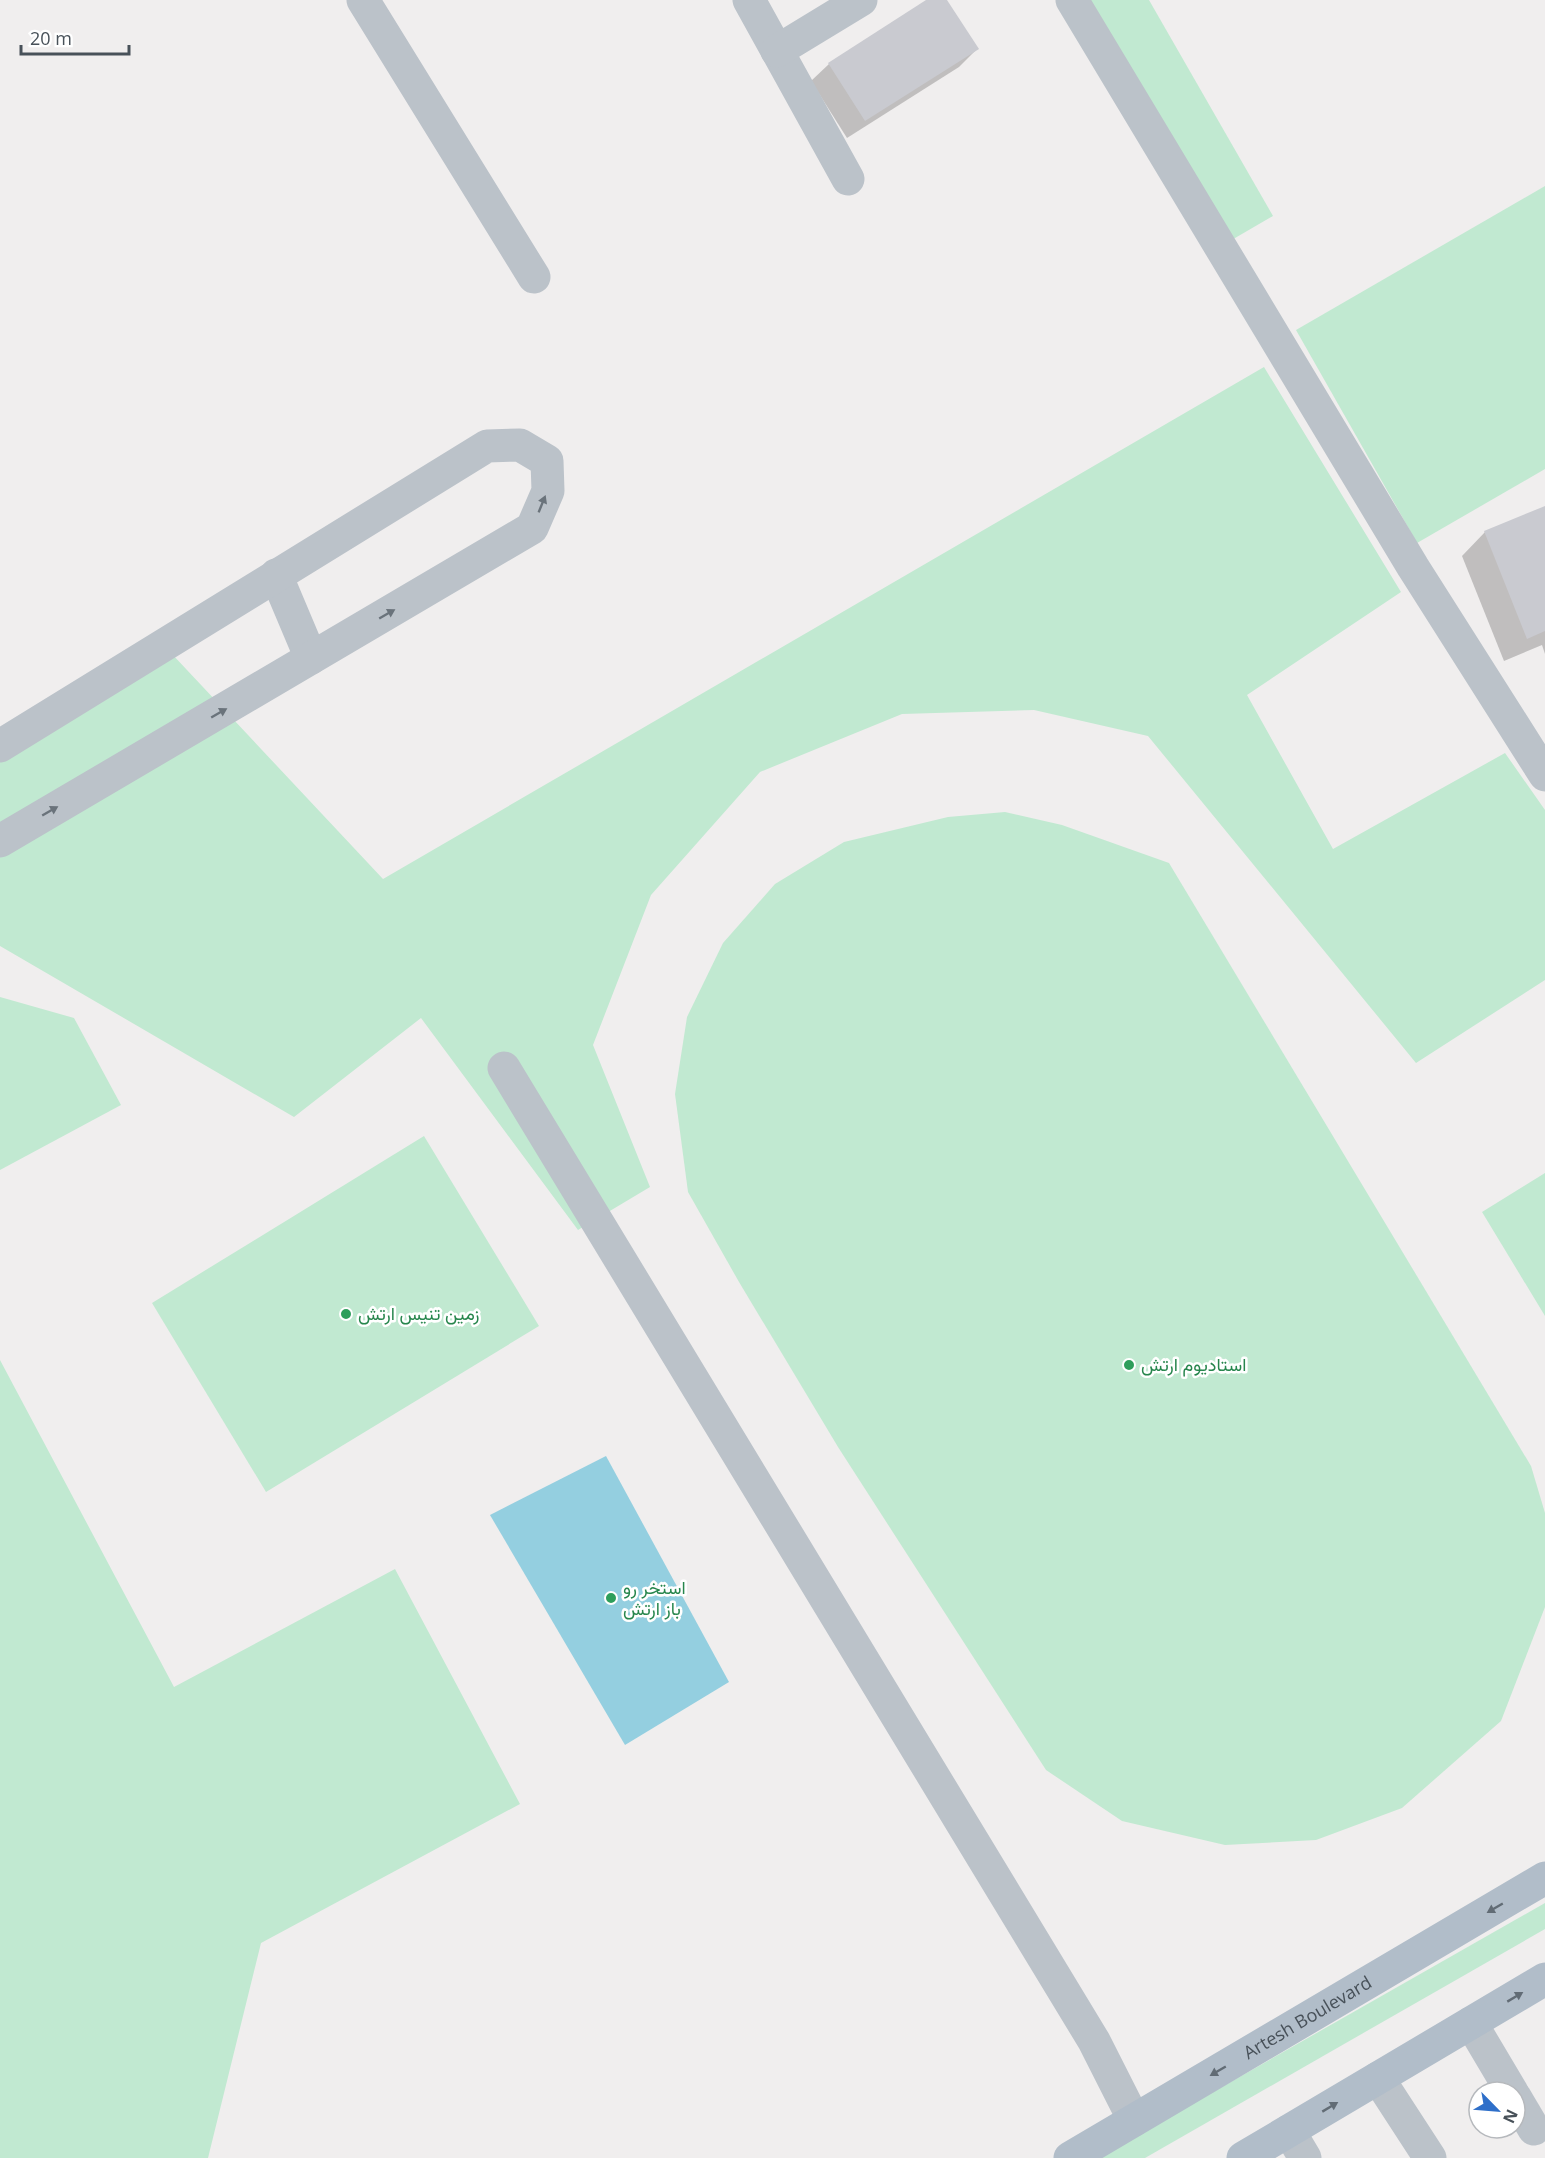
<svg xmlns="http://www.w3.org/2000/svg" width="1545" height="2158" viewBox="0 0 1545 2158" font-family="'Open Sans',Vazirmatn,sans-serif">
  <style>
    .green { fill: #c1e9d1 }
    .water { fill: #94cfe0 }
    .shadow { fill: #0003 }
    .building { fill: #c9cad0 }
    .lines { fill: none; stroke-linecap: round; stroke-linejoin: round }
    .minor { stroke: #bbc2c9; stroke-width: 33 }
    .major { stroke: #b1bdc9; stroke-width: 33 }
    .oneway { fill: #6a737b }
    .oneway2 { fill: #626c75 }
    .leisure-dot { fill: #2e9e5b; stroke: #fff; stroke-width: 2 }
    .labels { text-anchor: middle; stroke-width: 5; stroke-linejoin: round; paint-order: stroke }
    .leisure-label { font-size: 18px; fill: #27864d; stroke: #fff; text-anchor: start }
    .street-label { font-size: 18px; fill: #485159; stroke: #fff }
  </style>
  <rect width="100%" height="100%" fill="#f0eeee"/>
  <g class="green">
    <path d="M1082,0h67l124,216 -50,29z"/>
    <path d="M1545,186v283l-128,74 -121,-213z"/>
    <path d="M1264,367l137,225 -154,103 86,154 172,-96 40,57v170l-129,83 -268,-327 -114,-26 -132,4 -142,58 -109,123 -58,150 57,142 -72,43 -157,-212 -127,99 -294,-171v-190l156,-119 227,242z"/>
    <path d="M1005,812l57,13 107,38 362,603 14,47v94l-44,114 -99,87 -86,32 -91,5 -103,-24 -76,-51 -208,-323 -99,-165 -51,-90 -13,-98 12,-77 36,-74 52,-59 69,-42 104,-25z"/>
    <path d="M0,997l74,21 47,87 -121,65z"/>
    <path d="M424,1136l115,190 -273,166 -114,-189z"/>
    <path d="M1545,1173v143l-63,-104z"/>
    <path d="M0,1360l174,327 221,-118 125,235 -259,139 -53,215h-208z"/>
    <path d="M1545,1903v26l-400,229h-48z"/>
  </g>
  <path class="water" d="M606,1456l123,226 -104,63 -135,-230z"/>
  <g class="shadow">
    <path d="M929,0h17l31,49 -18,18 -112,71 -36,-57 18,-17z"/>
    <path d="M1545,508v146l-3,-9 -38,16 -42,-105 23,-24z"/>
  </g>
  <g class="building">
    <path d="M926,0h21l32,49 -114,72 -37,-58z"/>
    <path d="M1545,506v125l-18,8 -43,-108z"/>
  </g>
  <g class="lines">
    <g class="minor">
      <path d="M363,0l171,277"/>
      <path d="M749,0l99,179"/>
      <path d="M1072,0l341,567 132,208"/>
      <path d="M777,51l84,-51"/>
      <path d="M276,575l35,83"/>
      <path d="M0,746l487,-300 33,-1 27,16 1,30 -16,37 -532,313"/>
      <path d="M504,1068l590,973 40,79"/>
      <path d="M1471,2023l41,69"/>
      <path d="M1378,2078l52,80"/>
      <path d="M1515,2097l19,32"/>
      <path d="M1289,2131l16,27"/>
    </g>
    <g class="major">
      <path id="s1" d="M1070,2158l475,-280"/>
      <path d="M1243,2158l302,-179"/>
    </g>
  </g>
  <defs><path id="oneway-solid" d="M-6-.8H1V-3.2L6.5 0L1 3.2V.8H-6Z" transform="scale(1.5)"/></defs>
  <g class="oneway">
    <use href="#oneway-solid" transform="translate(542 504) rotate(-68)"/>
    <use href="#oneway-solid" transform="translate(387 614) rotate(-30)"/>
    <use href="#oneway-solid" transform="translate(219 713) rotate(-30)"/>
    <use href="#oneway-solid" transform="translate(50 811) rotate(-30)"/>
  </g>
  <g class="oneway2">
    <use href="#oneway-solid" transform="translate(1495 1908) rotate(150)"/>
    <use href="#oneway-solid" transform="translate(1515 1997) rotate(-31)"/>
    <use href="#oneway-solid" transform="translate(1218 2071) rotate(150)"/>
    <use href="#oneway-solid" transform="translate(1330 2107) rotate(-31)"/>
  </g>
  <g class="leisure-dot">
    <circle cx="346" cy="1314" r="6"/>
    <circle cx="1129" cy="1365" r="6"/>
    <circle cx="611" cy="1598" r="6"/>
  </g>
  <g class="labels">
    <g class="leisure-label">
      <text x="358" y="1320">زمین تنیس ارتش</text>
      <text x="1141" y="1371">استادیوم ارتش</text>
      <text x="623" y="1594">استخر رو<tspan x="623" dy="21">باز ارتش</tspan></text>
    </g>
    <g class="street-label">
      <text dy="6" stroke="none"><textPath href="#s1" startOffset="276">Artesh Boulevard</textPath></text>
    </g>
  </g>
  <g transform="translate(1497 2110) rotate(115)"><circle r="28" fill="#ffffff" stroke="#b6b9bd" stroke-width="1.5"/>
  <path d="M0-4.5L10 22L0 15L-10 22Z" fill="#2f6fc9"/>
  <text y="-9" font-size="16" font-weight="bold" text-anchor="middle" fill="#485159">N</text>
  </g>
  <path d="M21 45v9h108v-9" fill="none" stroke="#485159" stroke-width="3"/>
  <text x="30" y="45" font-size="18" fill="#485159" stroke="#ffffff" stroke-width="4.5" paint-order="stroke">20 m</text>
</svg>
